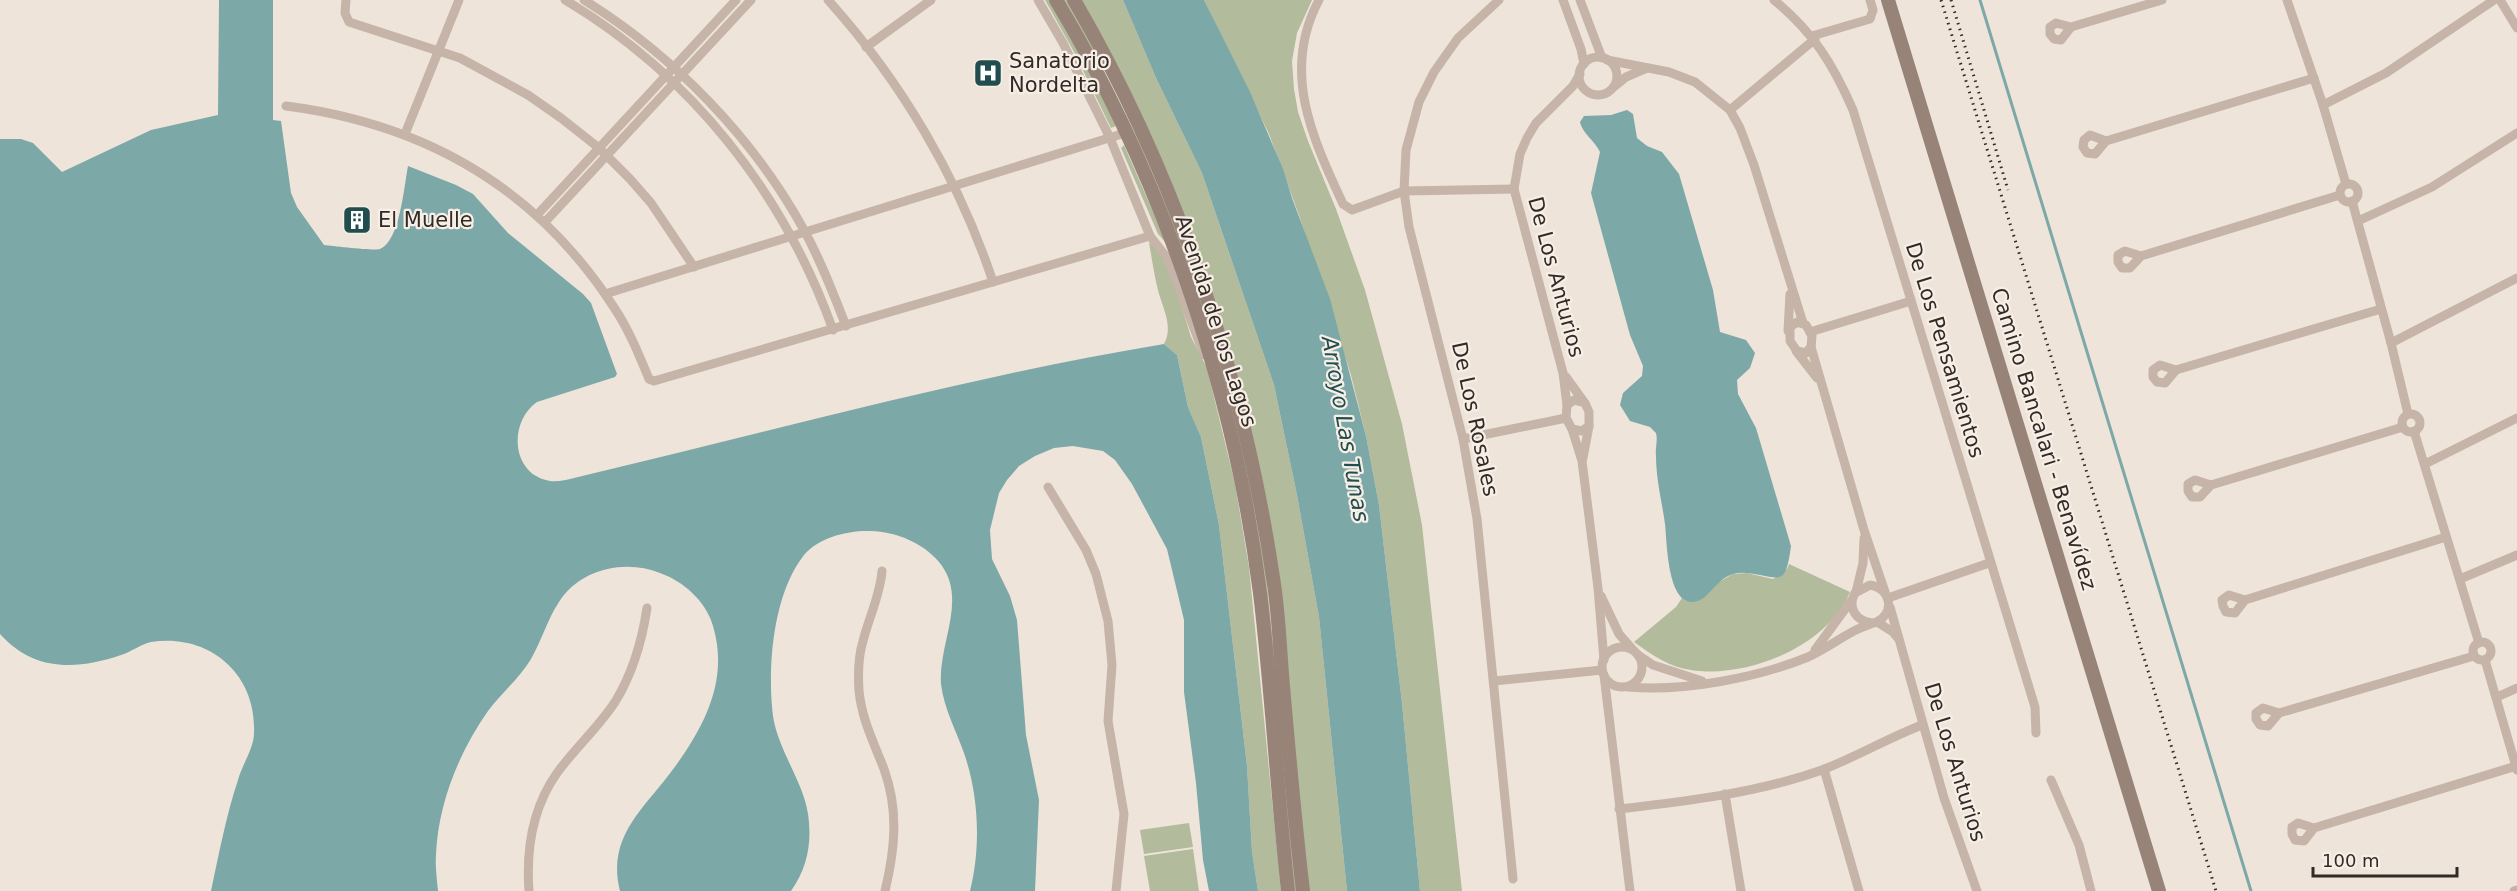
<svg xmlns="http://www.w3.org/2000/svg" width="2517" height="891" viewBox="0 0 2517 891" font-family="'DejaVu Sans',sans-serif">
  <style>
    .green { fill: #b2bb9b }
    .water { fill: #7ca8a8 }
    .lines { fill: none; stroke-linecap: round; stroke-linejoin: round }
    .stream { stroke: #7ca8a8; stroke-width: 3 }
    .street { stroke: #c5b4a7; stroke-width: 9 }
    .secondary { stroke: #988379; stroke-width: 14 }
    .rail { stroke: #322a27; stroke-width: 3; stroke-dasharray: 1.5 4.5; stroke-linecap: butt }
    .labels { text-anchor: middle; stroke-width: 4.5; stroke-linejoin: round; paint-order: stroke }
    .poi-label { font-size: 21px; fill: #322a27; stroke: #f7eee5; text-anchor: start }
    .street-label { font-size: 21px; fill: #322a27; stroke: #f7eee5 }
    .water-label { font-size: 22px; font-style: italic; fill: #214d4f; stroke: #f7eee5 }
  </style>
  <rect width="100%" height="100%" fill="#eee4da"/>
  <g class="green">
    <path d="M1045,0h5l28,49 38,77 -5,2 -37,-76z"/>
    <path d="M1062,0h7l70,141 51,120 52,177 24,136 32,317h-5l-32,-316 -58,-257z"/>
    <path d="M1079,0h44l33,78 46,95 72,212 23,110 22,122 28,274h-39l-64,-487 -23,-84 -35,-98z"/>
    <path d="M1204,0h108l-15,33 -5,28 2,28 4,23 10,29 28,68 29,81 37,134 20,101 40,366h-42l-18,-188 -23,-198 -13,-69 -15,-61 -52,-160 -30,-81z"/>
    <path d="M1124,145l43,99 -9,-10 -37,-86z"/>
    <path d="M1149,243l10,7 17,38 15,49 16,31 28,116 14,83 32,324h-23l-6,-39 -5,-86 -28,-241 -18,-88 -13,-30 -11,-52 -13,-11c10,-18 -2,-37 -6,-54 -4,-16 -6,-31 -9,-47z"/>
    <path d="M1789,564l61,28c-22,54 -103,87 -159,78 -22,-3 -39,-15 -57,-28l42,-35 6,-9 4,3 47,-27 14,-1 26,6 14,-10z"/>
    <path d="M1189,823l4,24 -49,7 -4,-24z"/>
    <path d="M1193,849l6,42h-49l-6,-35z"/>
  </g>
  <g class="water">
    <path d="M219,0h54v120l8,1 10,72 6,14 27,38c10,1 50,6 56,4 20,-8 24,-63 28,-83l48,19 17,9 35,39 75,61 8,9 26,71 -2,3 -78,25c-29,20 -26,73 13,79 8,1 16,-1 24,-3 196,-46 391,-101 590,-134l13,11 11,52 13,30 18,88 28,241 5,86 6,39h-49l-6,-31 -7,-77 -12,-91v-72l-17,-71 -35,-65 -17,-24 -12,-9 -30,-5 -19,2 -19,8 -16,10 -12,14 -8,13 -9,37 2,29 18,37 7,24 9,115 13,65 -4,91h-65c11,-44 9,-95 -6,-138 -8,-23 -20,-44 -23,-69 -3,-41 28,-86 -2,-122 -17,-20 -43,-30 -68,-31 -22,-1 -52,6 -67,24 -31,39 -37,112 -31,161 5,34 30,65 35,98 4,28 0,53 -17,77h-171c-14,-55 25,-83 54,-123 31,-42 55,-89 39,-142 -7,-25 -30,-45 -53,-53 -35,-14 -80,-4 -101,29 -12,18 -17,38 -28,57 -11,19 -30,34 -43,52 -29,41 -50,93 -52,144 -1,12 1,24 2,36h-227c8,-37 15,-75 27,-111 4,-15 16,-32 16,-47 3,-60 -46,-100 -103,-91 -10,2 -20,10 -30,13 -44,15 -87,17 -121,-21v-495h21l12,4 29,29 89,-42 67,-15z"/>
    <path d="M1123,0h81l46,92 33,77 9,29 38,101 36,137 13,69 23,198 18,188h-73l-28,-274 -22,-122 -23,-110 -72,-212 -46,-95z"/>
    <path d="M1627,110l6,4 4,24 10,8 15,6 17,22 34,116 7,42 26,8 9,13 -5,15 -13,12 1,14 18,34 35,118c-6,44 -11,30 -45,27 -30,-3 -34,29 -54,29 -25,0 -25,-61 -27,-78 -3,-22 -9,-45 -9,-68 -1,-8 2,-15 0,-23l-6,-6 -20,-6 -10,-16 3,-12 19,-17 1,-10 -13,-31 -39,-142 9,-41c-5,-11 -18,-19 -20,-30l4,-6 27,-1z"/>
  </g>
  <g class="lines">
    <path class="stream" d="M1980,0l271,891"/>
    <g class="street">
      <path d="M346,0l-1,13 4,9 111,36 68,37 33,23 38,30 31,31 21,24 43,64"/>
      <path d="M565,0c126,75 219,193 268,330"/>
      <path d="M584,0c90,56 169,137 220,230 17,31 29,63 42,96"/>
      <path d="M828,0c73,81 131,179 165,282"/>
      <path d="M1038,0l25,43 47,95 40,98 18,23 36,96"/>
      <path d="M1319,0c-38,71 -7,137 24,204l9,6 52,-19 110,-2"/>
      <path d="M1499,0l-41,38 -24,34 -15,30 -13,48 -2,41 5,36 54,212 14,80 36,360"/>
      <path d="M1563,0l18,49 3,15"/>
      <path d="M1580,0l22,58"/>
      <path d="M1774,0c39,32 59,64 79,110l182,597 1,26"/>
      <path d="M2287,0l36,105 23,79"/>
      <path d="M2500,0l17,28"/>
      <path d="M2071,27l-10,13 -7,-1 -4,-5v-7l6,-4 15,4 91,-27"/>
      <path d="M1812,36l58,-17 3,-9 -3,-10"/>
      <path d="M866,47l65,-47"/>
      <circle cx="1598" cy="76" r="19"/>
      <path d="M1607,60l62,12 26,10 35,28 10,18 14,37 49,158"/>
      <path d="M1615,86l11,-9 21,-9"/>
      <path d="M2323,105l63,-32 108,-73"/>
      <path d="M286,106c140,18 252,83 329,203 14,21 24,46 34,70l5,2 496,-145"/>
      <path d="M1730,110l85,-71"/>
      <path d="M405,134l54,-134"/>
      <path d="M2106,141l-16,-6 -6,5 -1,7 4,6 8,1 11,-13 208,-63"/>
      <circle cx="2349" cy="193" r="9"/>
      <path d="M2352,201l39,142 17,71"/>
      <path d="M537,215l199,-215"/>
      <path d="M2358,221l74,-34 85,-54"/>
      <path d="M545,222l206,-222"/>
      <path d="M2141,256l-16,-5 -7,4v7l4,6h8l11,-12 199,-61"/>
      <path d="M605,294l520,-161"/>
      <path d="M1797,322l9,3 6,11 -1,11 -5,6 -9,-2 -7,-10v-14z"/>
      <path d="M1788,331l2,-37"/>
      <path d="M1810,332l101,-31"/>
      <path d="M2391,343l126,-65"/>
      <path d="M1811,347l53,183 21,62"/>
      <path d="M1796,351l21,27"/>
      <path d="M2176,370l-11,13 -8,-1 -4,-5v-7l7,-5 16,5 205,-61"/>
      <path d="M1566,377l18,25"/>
      <path d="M1574,400l11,3 4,9v14l-7,5 -10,-2 -6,-11 1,-13z"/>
      <path d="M1567,405l-4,-32 -49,-184 6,-35 7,-16 9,-15 37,-37 7,-12"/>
      <circle cx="2411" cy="423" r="9"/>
      <path d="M1572,429l10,32 16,127 6,72"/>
      <path d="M2414,431l65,212"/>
      <path d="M1463,439l103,-21"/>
      <path d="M1583,458l6,-32"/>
      <path d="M2425,464l92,-46"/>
      <path d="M2211,485l-16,-5 -7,4v7l4,6h8l11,-12 192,-58"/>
      <path d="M1048,487l38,63 10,24 12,47 4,44 -4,56 16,93 -8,77"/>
      <path d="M882,571c-2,25 -13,46 -19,70 -5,16 -5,34 -4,50 3,29 15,52 25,78 15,42 11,80 1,122"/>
      <path d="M2460,579l57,-24"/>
      <path d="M1856,592l7,-29 1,-25"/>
      <path d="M1601,596l18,38 14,16"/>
      <path d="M1888,598l101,-35"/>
      <path d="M2245,600l-10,13 -9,-1 -3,-6 -1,-6 7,-5 16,5 201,-63"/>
      <path d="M1890,607l54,191 33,93"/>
      <path d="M1877,622l16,10 5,6"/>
      <circle cx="2482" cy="651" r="9"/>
      <circle cx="1622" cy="667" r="20"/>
      <path d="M1815,650l36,-49"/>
      <path d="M1638,655l15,10 49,16"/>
      <path d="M2485,660l32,110"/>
      <path d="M1604,675l26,216"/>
      <path d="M1494,681l108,-11"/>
      <path d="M1628,687c54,5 129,-9 180,-30 23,-10 44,-29 69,-35 19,-11 13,-34 -7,-37l-15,8c-8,15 1,28 17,30"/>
      <path d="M2497,697l20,-9"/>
      <path d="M2279,713l-16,-5 -7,5v6l4,6 8,1 11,-13 195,-57"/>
      <path d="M1824,769l35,122"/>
      <path d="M2051,780l28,65 12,46"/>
      <path d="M1725,794l16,97"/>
      <path d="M1619,809c69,-8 138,-16 203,-39 34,-13 66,-32 100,-45"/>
      <path d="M2314,828l-16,-5 -6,4v7l3,6 9,1 10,-13 202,-62"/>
      <path d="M529,891c-3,-41 4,-84 28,-118 18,-25 41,-45 58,-71 18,-29 27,-61 32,-94"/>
      <path d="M2514,891l3,-1"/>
    </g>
    <g class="secondary">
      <path d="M1056,0c106,176 178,389 204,593 12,99 17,199 28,298"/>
      <path d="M1074,0c104,179 170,379 200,584 5,34 6,68 9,102 6,69 12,137 20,205"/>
      <path d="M1888,0l271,891"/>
    </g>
    <g class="rail">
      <path d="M1941,0l275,891"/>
      <path d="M1951,0l57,190"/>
    </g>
  </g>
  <defs>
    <g id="hospital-square" transform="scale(1.5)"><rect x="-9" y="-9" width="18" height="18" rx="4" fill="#214d4f" stroke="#f7eee5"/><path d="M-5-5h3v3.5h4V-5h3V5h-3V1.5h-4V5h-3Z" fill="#fff"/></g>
    <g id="building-square" transform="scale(1.5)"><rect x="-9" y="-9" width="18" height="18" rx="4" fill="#214d4f" stroke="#f7eee5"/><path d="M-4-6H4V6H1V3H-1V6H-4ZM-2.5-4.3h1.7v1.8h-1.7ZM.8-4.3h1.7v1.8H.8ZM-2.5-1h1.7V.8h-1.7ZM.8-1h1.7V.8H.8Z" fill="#fff"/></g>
  </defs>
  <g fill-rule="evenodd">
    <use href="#hospital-square" x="988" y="73"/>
    <use href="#building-square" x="357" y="220"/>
  </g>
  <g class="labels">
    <g class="poi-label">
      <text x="1009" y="68">Sanatorio<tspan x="1009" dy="24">Nordelta</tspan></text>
      <text x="378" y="227">El Muelle</text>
    </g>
    <g class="street-label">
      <text transform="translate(1556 277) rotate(75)" y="7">De Los Anturios</text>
      <text transform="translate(1216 321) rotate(72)" y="7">Avenida de los Lagos</text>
      <text transform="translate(1945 350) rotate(73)" y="7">De Los Pensamientos</text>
      <text transform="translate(1475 419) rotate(78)" y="7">De Los Rosales</text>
      <text transform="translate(2044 439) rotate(73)" y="7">Camino Bancalari - Benavídez</text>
      <text transform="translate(1955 762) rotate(73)" y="7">De Los Anturios</text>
    </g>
    <g class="water-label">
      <text transform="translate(1346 429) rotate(80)" y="8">Arroyo Las Tunas</text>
    </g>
  </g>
  <path d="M2313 867v9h144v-9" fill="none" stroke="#322a27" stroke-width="3"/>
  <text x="2322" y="867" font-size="18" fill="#322a27" stroke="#f7eee5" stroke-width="4.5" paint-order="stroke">100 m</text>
</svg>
